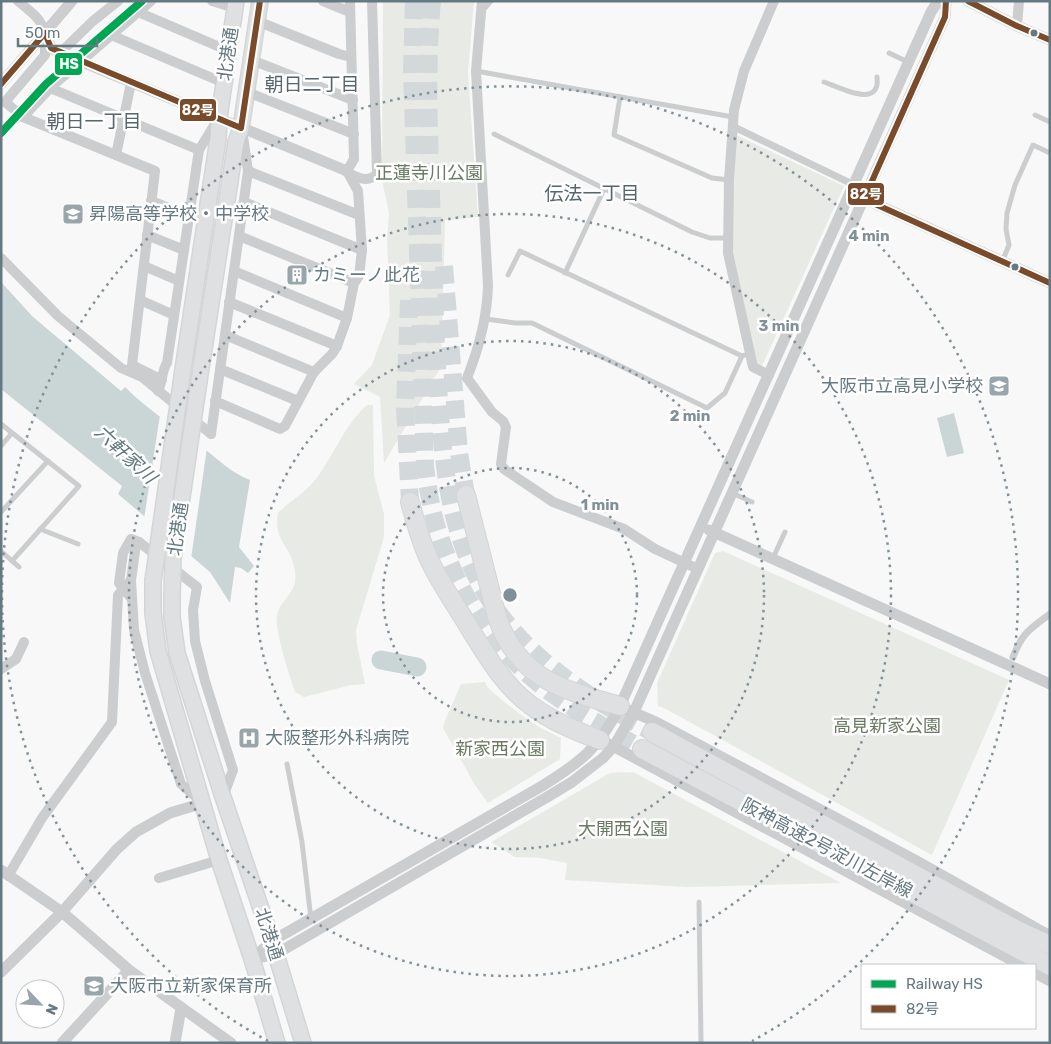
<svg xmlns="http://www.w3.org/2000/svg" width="1051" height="1044" viewBox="0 0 1051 1044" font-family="Rubik,'Noto Sans JP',sans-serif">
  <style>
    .green { fill: #e8eae5 }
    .water { fill: #cad5d6 }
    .pier { fill: #f8f8f8 }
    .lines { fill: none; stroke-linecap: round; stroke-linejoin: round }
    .river { stroke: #cad5d6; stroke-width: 19 }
    .motorway-tunnel { stroke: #d3d8da; stroke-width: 18; stroke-dasharray: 18 9; stroke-linecap: butt }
    .primary-casing { stroke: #d4d5d6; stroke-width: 18 }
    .motorway-casing { stroke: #d4d5d5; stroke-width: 20 }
    .service { stroke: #cbcdce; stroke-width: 5 }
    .pedestrian { stroke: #cbcdce; stroke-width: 7 }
    .minor { stroke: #cbcdce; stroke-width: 10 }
    .tertiary { stroke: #cbcdce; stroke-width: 11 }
    .primary { stroke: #dfe0e1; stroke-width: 15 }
    .motorway { stroke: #dfe0e1; stroke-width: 18 }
    .primary-bridge-casing { stroke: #d4d5d6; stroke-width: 18; stroke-linecap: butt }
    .primary-bridge { stroke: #dfe0e1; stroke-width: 15 }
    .bus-1-casing { stroke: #fff; stroke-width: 10 }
    .bus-1 { stroke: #7a4b2a; stroke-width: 6 }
    .rail-1-casing { stroke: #fff; stroke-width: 11 }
    .rail-1 { stroke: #00a651; stroke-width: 8 }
    .ring { fill: none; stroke: #819199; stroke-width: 2.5; stroke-dasharray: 2.5 5 }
    .bus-dot { fill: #657982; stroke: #fff; stroke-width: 2 }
    .labels { text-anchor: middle; stroke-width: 5; stroke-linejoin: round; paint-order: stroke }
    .street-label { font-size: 18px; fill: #657982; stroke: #fff }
    .park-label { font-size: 18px; fill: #6a7a63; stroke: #fff }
    .poi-label { font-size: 18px; fill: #657982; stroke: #fff; text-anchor: start }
    .neighbourhood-label { font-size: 19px; fill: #56666d; stroke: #fff }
    .water-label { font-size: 19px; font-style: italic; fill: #5f777c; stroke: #fff }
    .centre { fill: #819199; stroke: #fff; stroke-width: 2.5 }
    .ring-label { font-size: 15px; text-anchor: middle; font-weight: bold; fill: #819199; stroke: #fff; stroke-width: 5; stroke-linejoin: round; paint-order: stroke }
    .line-badge { stroke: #fff; stroke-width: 2 }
    .badge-label { font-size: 14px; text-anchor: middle; font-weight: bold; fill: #fff }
  </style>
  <rect width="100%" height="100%" fill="#f8f8f8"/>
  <g class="green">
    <path d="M383,1h91l-6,72 10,144 -33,3 -4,147 -57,96 -4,-66 -26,-13 18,-19 18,-50 -3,-76 2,-26 -7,-33z"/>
    <path d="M736,135l108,51 -82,180 -5,-2 -26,-115z"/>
    <path d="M367,405h6l1,71 10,38v23l-28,93 1,14 8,40 -14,1 -47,12 -9,-5c-5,-16 -23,-66 -17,-80 7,-17 20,-20 17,-41 -4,-27 -22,-29 -17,-58 12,-12 27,-20 38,-34 18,-24 28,-53 51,-74z"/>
    <path d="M723,551l286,129 -77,175 -268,-147 -6,-2 -1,-23 58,-130z"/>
    <path d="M485,682l3,6c23,20 45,38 73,50l-1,21 -72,44 -13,-18 -32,-57 1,-5 17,-39z"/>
    <path d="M633,772l208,111 -153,4 -123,-7 2,-17 -27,-5 -25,-1 -24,-15 119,-69z"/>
  </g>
  <g class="water">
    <path d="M1,282l32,35 88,74 4,-4c24,24 50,40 77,60 16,12 29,26 48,33l-11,67 15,19 -6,7 -7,-5 -6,-1 -5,36 -20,-31 -92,-78 4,-8 -121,-97z"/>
    <path d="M954,413l10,40 -17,4 -10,-39z"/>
  </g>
  <path class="pier" d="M160,415l47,33 -16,111 -47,-40z"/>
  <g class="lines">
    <path class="river" d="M381,660l36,7"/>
    <g class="motorway-tunnel">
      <path d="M414,1l-2,69 13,396c3,24 7,49 15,71 19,57 54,112 102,149 31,24 66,43 100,63"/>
      <path d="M432,1c-7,75 -2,152 0,227 2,57 3,115 7,172 5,71 10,132 47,194 39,64 102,103 166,138"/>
      <path d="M444,266l15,187 7,42"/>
      <path d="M409,300l-4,108 5,94"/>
    </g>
    <g class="primary-casing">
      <g id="primary">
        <path d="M183,369l35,-230 1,-21 17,-117"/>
        <path d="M199,381l37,-239 5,-14 19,-127"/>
        <path d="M153,581v32l5,38 61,209 33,99 25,84"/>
        <path d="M172,595v22l5,36 46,144 49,144 31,102"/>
      </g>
    </g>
    <g class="motorway-casing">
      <g id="motorway">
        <path d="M466,495l31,122c21,62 66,73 123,89"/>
        <path d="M410,502c5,19 10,37 18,55 11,25 28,48 42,72 17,27 33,55 59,75 22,17 46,27 71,36"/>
        <path d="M652,732l367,199 31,14"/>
        <path d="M642,749l408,217"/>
      </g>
    </g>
    <g class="service">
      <path d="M483,10l8,-9"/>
      <path d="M889,53l19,9"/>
      <path d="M476,71l257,46"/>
      <path d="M824,82c15,5 57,28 53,-5"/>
      <path d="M620,97l-6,38 98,43 17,2"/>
      <path d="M1035,115l15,7"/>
      <path d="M494,134l198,98 18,6h18"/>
      <path d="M1002,262l7,-17 -3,-16 1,-16 8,-28 18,-40 17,8"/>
      <path d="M565,273l39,-84"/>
      <path d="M508,275l12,-24 222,105 3,-1"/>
      <path d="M486,319l29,4h17l175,85 18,-15 17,-37"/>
      <path d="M1,424l78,62 -67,75"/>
      <path d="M1,446l11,-13"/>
      <path d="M732,493l20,9"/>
      <path d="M1,512l47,-51"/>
      <path d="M40,529l38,15"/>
      <path d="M1,551l18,16"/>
      <path d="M773,558l12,-26"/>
      <path d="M287,764l15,78 9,77"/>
      <path d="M699,902l2,141"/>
    </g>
    <g class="pedestrian">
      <path d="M732,126l116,56"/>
      <path d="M1013,657c9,-24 17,-28 37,-43"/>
    </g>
    <g class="minor">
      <path d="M18,1c25,21 27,20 27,54l-40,47 18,15 132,54 -23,194 30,15"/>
      <path d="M212,1l23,7"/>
      <path d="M323,1l27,11"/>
      <path d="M482,1l-6,70 12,215c-1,33 -9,62 -21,92l25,34 11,9 3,6 -5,37 3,5 49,33 71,27 31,20 43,20"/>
      <path d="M138,12l91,39"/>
      <path d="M257,21l82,33 12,3"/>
      <path d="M1017,26l2,-25"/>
      <path d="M111,35l113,48"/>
      <path d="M60,53l33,-32 25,-20"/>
      <path d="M252,60l101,40"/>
      <path d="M50,88l149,62"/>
      <path d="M247,92l107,42"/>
      <path d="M23,117l27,-29 101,-87"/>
      <path d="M116,155l15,-72"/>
      <path d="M248,171l111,44"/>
      <path d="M347,172c10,6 21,11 30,2l-5,-173"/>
      <path d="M151,201l38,15"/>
      <path d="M244,202l118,48"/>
      <path d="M147,235l37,15"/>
      <path d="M239,236l115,47"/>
      <path d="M1,258l57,58 63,52 21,9 69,57"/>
      <path d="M144,266l35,15"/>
      <path d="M234,271l113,47"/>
      <path d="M140,300l34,15"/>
      <path d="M229,302l108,44"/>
      <path d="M225,335l89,37"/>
      <path d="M220,369l78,32"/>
      <path d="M769,375l-16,-8 -25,-114 1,-73 5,-70 10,-39 30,-70"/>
      <path d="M158,391c5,-9 3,-19 9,-28l32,-213 19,-31"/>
      <path d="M215,401l65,28 5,-3 29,-54 18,-18 5,-8 10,-28 7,-35 5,-7 3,-26 -4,-59 -11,-20 7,-12 -4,-158"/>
      <path d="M211,434l37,-263 -6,-42"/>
      <path d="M139,542l-3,2 -5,36 3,50 11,43 36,111 21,18"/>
      <path d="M132,599l-13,-16 4,-30 8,-14 8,3 58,45 -4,23 2,31 10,40 28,89 -10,27"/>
      <path d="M1,669l15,-10 8,-17"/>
      <path d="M8,876l34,-58 70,-96 6,-127 13,-15"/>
      <path d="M159,878l60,-18"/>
    </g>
    <g class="tertiary">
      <path d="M968,1l49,25 33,14"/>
      <path d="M45,33l6,15 9,5 287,118"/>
      <path d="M1,84l71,-83"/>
      <path d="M858,196l192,87"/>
      <path d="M709,530l341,154"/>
      <path d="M628,710l28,12 259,138 135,76"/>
      <path d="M609,744l412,221"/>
      <path d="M1,870l61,42 67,58 102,73"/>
      <path d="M253,958l19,-17 270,-155c39,-24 57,-38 78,-80l311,-694 7,-11"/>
      <path d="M252,959l24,-5 273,-158 23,-14 31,-24 11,-12 20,-34 311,-695 1,-16"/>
      <path d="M1,972l61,-60 55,-63 19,-17 34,-19 33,-10"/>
      <path d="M1035,973l15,8"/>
      <path d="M62,1043l67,-73"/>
      <path d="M175,1043l6,-35"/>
    </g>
    <use href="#primary" class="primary"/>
    <use href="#motorway" class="motorway"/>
    <g class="primary-bridge-casing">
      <g id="primary-bridge">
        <path d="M153,581l30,-212"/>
        <path d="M172,595l1,-36 26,-178"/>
      </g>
    </g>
    <use href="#primary-bridge" class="primary-bridge"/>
    <g class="bus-1-casing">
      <g id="bus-1">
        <path d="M946,1l-1,16 -81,182 186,84"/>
        <path d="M968,1l49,25 33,14"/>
        <path d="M45,33l6,15 190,80 19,-127"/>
        <path d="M1,84l44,-51"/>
      </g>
    </g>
    <use href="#bus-1" class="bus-1"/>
    <g class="rail-1-casing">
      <path id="rail-1" d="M1,133l45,-49 96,-83"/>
    </g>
    <use href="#rail-1" class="rail-1"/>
  </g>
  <g class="ring">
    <circle cx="510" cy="595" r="127"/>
    <circle cx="510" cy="595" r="254"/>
    <circle cx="510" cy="595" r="381"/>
    <path d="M268 1041A508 508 0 1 1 752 1041"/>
  </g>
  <defs>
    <g id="school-square" transform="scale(1.125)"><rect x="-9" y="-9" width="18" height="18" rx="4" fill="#98a5ab" stroke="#fff"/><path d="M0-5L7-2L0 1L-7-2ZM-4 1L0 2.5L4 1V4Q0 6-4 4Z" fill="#fff"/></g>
    <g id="building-square" transform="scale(1.125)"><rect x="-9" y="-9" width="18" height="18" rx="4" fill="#98a5ab" stroke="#fff"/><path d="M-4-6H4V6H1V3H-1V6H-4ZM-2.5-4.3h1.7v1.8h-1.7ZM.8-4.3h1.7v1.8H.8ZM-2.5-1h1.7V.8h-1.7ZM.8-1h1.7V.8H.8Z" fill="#fff"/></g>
    <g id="hospital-square" transform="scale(1.125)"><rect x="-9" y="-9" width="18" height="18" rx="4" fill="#98a5ab" stroke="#fff"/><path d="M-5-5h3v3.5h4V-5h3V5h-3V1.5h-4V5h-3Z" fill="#fff"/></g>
  </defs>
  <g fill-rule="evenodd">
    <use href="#school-square" x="73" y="214"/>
    <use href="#building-square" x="297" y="275"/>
    <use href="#school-square" x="999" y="386"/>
    <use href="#hospital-square" x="249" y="738"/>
    <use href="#school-square" x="94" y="986"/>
  </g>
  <g class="bus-dot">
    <circle cx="1034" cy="33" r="4.5"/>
    <circle cx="1015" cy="267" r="4.5"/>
  </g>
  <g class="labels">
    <g class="street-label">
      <text transform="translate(228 54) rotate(-82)" y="6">北港通</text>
      <text transform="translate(178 529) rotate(-82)" y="6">北港通</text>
      <text transform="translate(827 848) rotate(28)" y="6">阪神高速2号淀川左岸線</text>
      <text transform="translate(269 934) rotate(72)" y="6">北港通</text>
    </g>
    <g class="park-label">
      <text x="429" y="179">正蓮寺川公園</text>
      <text x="887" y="732">高見新家公園</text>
      <text x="500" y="755">新家西公園</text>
      <text x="623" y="835">大開西公園</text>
    </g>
    <g class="poi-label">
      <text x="89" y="220">昇陽高等学校・中学校</text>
      <text x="313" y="281">カミーノ此花</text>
      <text x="983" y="392" text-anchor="end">大阪市立高見小学校</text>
      <text x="265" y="744">大阪整形外科病院</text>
      <text x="110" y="992">大阪市立新家保育所</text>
    </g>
    <g class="neighbourhood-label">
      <text x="312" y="91">朝日二丁目</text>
      <text x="94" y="128">朝日一丁目</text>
      <text x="592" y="200">伝法一丁目</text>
    </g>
    <g class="water-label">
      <text transform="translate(126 454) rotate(43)" y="7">六軒家川</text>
    </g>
  </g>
  <circle cx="510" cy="595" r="8" class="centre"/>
  <g class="ring-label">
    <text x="869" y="241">4 min</text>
    <text x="779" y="331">3 min</text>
    <text x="690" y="421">2 min</text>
    <text x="600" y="510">1 min</text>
  </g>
  <g class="line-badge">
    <rect x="54" y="52" width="29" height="24" rx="5" fill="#00a651"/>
    <rect x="179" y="98" width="38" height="24" rx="5" fill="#7a4b2a"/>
    <rect x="847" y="182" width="38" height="24" rx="5" fill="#7a4b2a"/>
  </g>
  <g class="badge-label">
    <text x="69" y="69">HS</text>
    <text x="198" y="115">82号</text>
    <text x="866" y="199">82号</text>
  </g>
  <rect width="1051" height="1044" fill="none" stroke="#657982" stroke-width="5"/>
  <rect x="861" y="964" width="175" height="65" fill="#ffffff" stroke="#c1c9cd"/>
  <rect x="871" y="980" width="25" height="8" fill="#00a651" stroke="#c1c9cd"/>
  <text x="906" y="989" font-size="15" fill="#657982">Railway HS</text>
  <rect x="871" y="1005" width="25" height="8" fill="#7a4b2a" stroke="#c1c9cd"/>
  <text x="906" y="1014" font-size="15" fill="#657982">82号</text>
  <g transform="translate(40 1004) rotate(115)"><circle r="24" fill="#ffffff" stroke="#c1c9cd"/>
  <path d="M0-4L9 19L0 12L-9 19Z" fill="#98a5ab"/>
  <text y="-8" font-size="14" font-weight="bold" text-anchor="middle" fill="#657982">N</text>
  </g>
  <path d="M18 38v8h79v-8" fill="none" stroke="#657982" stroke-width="2.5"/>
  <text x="25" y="38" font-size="15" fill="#657982" stroke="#ffffff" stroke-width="4" paint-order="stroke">50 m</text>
</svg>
